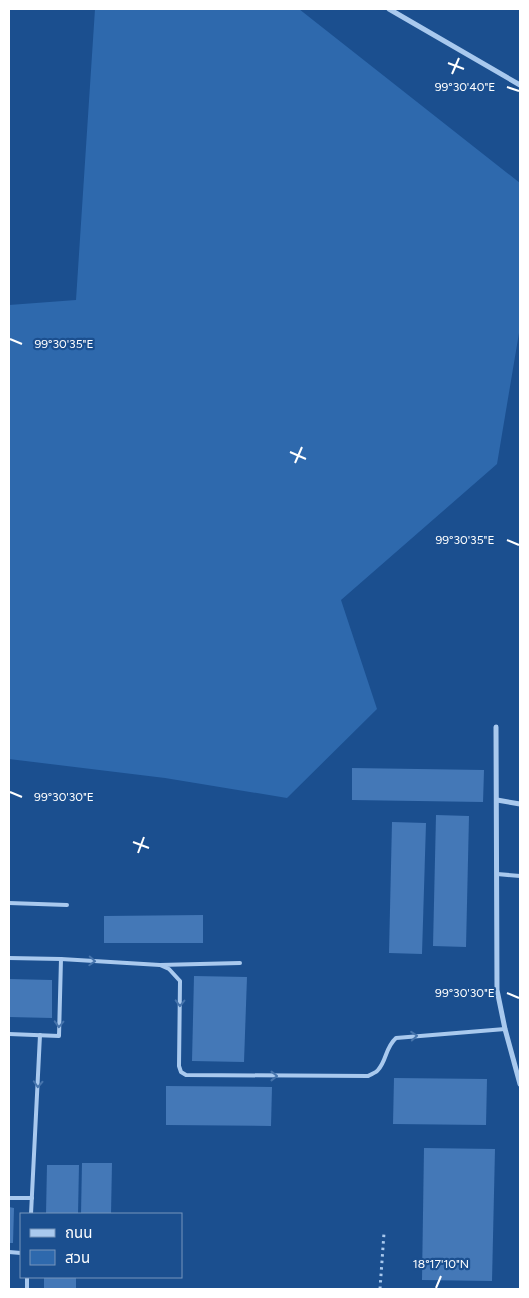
<svg xmlns="http://www.w3.org/2000/svg" width="529" height="1298" viewBox="0 0 529 1298" font-family="Figtree,'Noto Sans Thai',sans-serif">
  <style>
    .green { fill: #2e69ad }
    .building { fill: #4478b7 }
    .lines { fill: none; stroke-linecap: round; stroke-linejoin: round }
    .path { stroke: #a9c9ee; stroke-width: 3; stroke-dasharray: 2.5 4; stroke-linecap: butt }
    .service { stroke: #a9c9ee; stroke-width: 4 }
    .minor { stroke: #a9c9ee; stroke-width: 5 }
    .oneway { stroke: #4674ac }
    .ticks { fill: none; stroke: #fff; stroke-width: 2 }
    .ticks-label { font-size: 12px; text-anchor: middle; fill: #fff; stroke: #1b4f8f; stroke-width: 4.5; stroke-linejoin: round; paint-order: stroke }
  </style>
  <rect width="100%" height="100%" fill="#1b4f8f"/>
  <path class="green" d="M95,9h204l221,174v144l-23,137 -156,136 36,109 -90,89 -122,-20 -156,-19v-454l67,-5z"/>
  <g class="building">
    <path d="M352,768l132,2 -1,32 -131,-2z"/>
    <path d="M436,815l33,1 -3,131 -33,-1z"/>
    <path d="M392,822l34,1 -4,131 -33,-1z"/>
    <path d="M203,915v28h-99v-27z"/>
    <path d="M194,976l53,1 -3,85 -52,-1z"/>
    <path d="M9,979l43,1v38l-43,-1z"/>
    <path d="M394,1078l93,1 -1,46 -93,-1z"/>
    <path d="M166,1086l106,1 -1,39 -105,-1z"/>
    <path d="M424,1148l71,1 -3,132 -70,-1z"/>
    <path d="M82,1163h30l-1,51h-30z"/>
    <path d="M47,1165h32l-1,49h-32z"/>
    <path d="M9,1207l5,1 -1,35h-4z"/>
    <rect x="44" y="1277" width="32" height="12"/>
  </g>
  <g class="lines">
    <path class="path" d="M380,1289l4,-56"/>
    <g class="service">
      <path d="M497,874l23,2"/>
      <path d="M9,903l58,2"/>
      <path d="M9,958l52,1 99,6 80,-2"/>
      <path d="M160,965l9,4 11,12 -1,85 2,6 5,3 182,1c3,-2 8,-3 10,-6 9,-10 7,-22 18,-32l109,-9"/>
      <path d="M9,1034l50,2 2,-77"/>
      <path d="M9,1198h23"/>
      <path d="M31,1214l9,-179"/>
      <path d="M9,1252l12,1"/>
      <path d="M27,1289v-12"/>
    </g>
    <g class="minor">
      <path d="M389,9l131,76"/>
      <path d="M496,727l1,263 8,39 15,55"/>
      <path d="M497,800l23,4"/>
    </g>
  </g>
  <defs><path id="oneway-chevron" d="M-2-3.5L2.5 0L-2 3.5" fill="none" stroke-width="1.6" stroke-linecap="round" stroke-linejoin="round" transform="scale(1.25)"/></defs>
  <g class="oneway">
    <use href="#oneway-chevron" transform="translate(92 961) rotate(3)"/>
    <use href="#oneway-chevron" transform="translate(180 1003) rotate(91)"/>
    <use href="#oneway-chevron" transform="translate(59 1024) rotate(92)"/>
    <use href="#oneway-chevron" transform="translate(414 1036) rotate(-4)"/>
    <use href="#oneway-chevron" transform="translate(274 1076)"/>
    <use href="#oneway-chevron" transform="translate(38 1084) rotate(93)"/>
  </g>
  <path class="ticks" d="M448,63l16,6M452,74l7,-16M507,87l12,4M10,339l12,5M290,452l16,7M295,463l7,-16M507,540l12,5M10,792l12,5M133,842l16,6M138,853l6,-16M507,993l12,5M436,1288l5,-12"/>
  <g class="ticks-label">
    <text x="465" y="91">99°30'40"E</text>
    <text x="64" y="348">99°30'35"E</text>
    <text x="465" y="544">99°30'35"E</text>
    <text x="64" y="801">99°30'30"E</text>
    <text x="465" y="997">99°30'30"E</text>
    <text x="441" y="1268">18°17'10"N</text>
  </g>
  <rect width="529" height="1298" fill="none" stroke="#ffffff" stroke-width="20"/>
  <rect x="20" y="1213" width="162" height="65" fill="#1b4f8f" stroke="#7695bc"/>
  <rect x="30" y="1229" width="25" height="8" fill="#a9c9ee" stroke="#7695bc"/>
  <text x="65" y="1238" font-size="15" fill="#ffffff">ถนน</text>
  <rect x="30" y="1250" width="25" height="15" fill="#2e69ad" stroke="#7695bc"/>
  <text x="65" y="1263" font-size="15" fill="#ffffff">สวน</text>
</svg>
